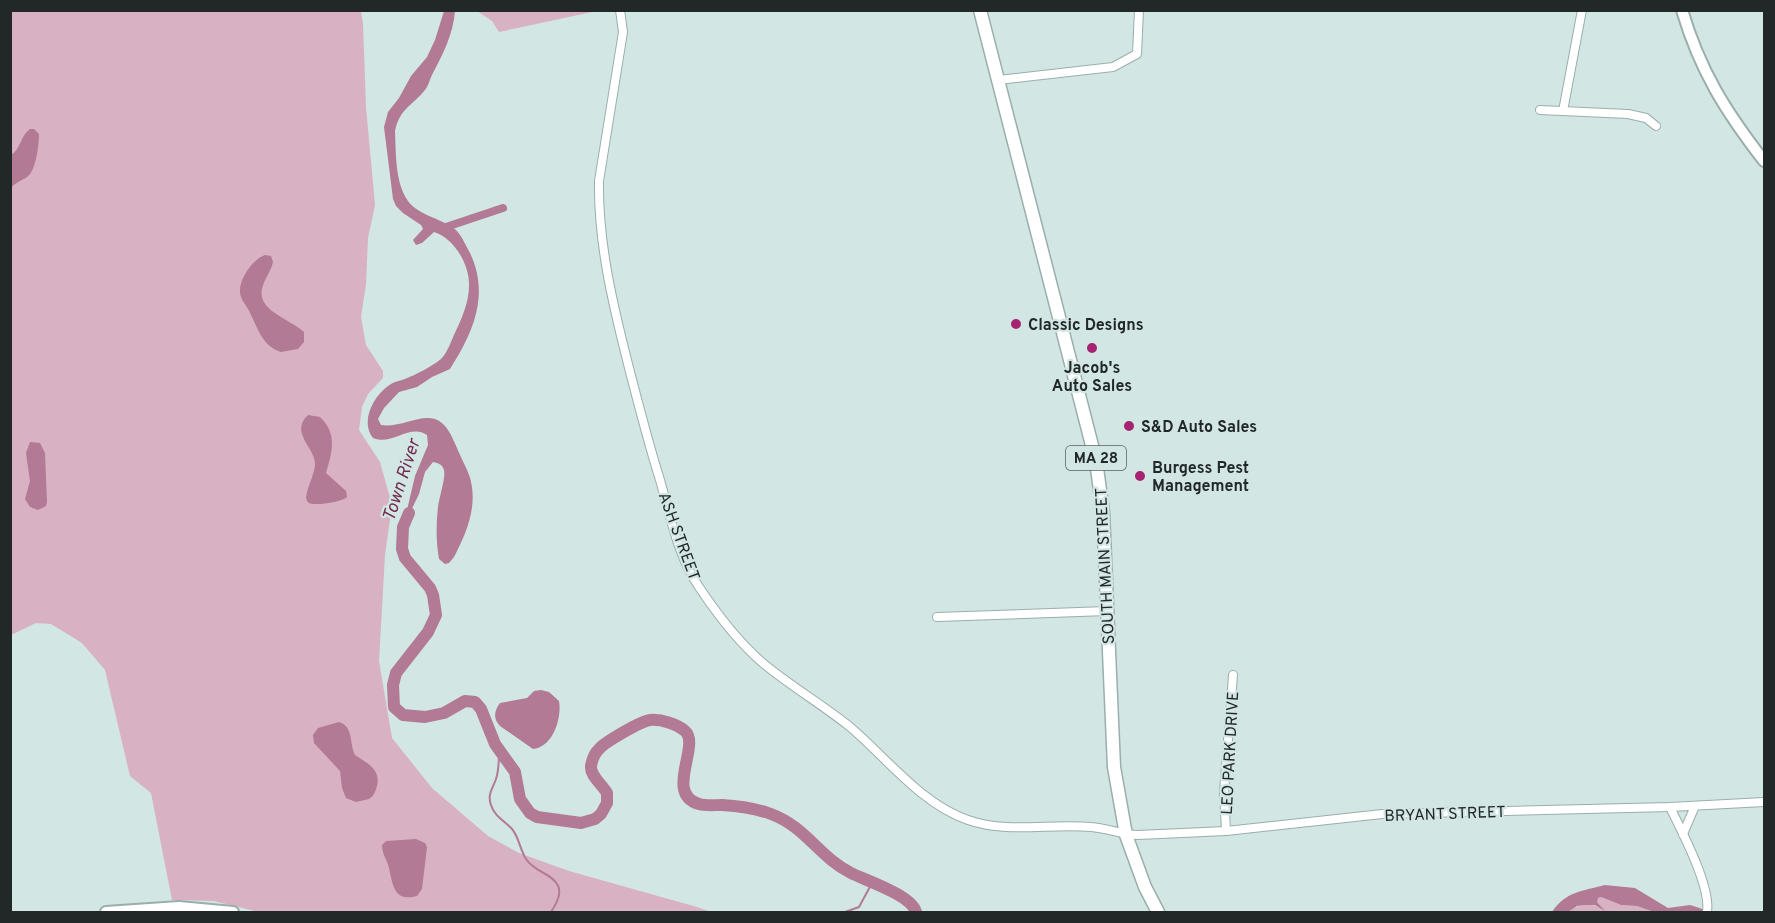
<svg xmlns="http://www.w3.org/2000/svg" width="1775" height="923" viewBox="0 0 1775 923" font-family="Overpass,sans-serif">
  <style>
    .green { fill: #d8b1c2 }
    .water { fill: #b27a94 }
    .lines { fill: none; stroke-linecap: round; stroke-linejoin: round }
    .stream { stroke: #b27a94; stroke-width: 2 }
    .canal { stroke: #b27a94; stroke-width: 8 }
    .river { stroke: #b27a94; stroke-width: 12 }
    .street-casing { stroke: #9aaeac; stroke-width: 10 }
    .secondary-casing { stroke: #9aaeac; stroke-width: 14 }
    .primary-casing { stroke: #9aaeac; stroke-width: 15 }
    .street { stroke: #fff; stroke-width: 8 }
    .secondary { stroke: #fff; stroke-width: 10 }
    .primary { stroke: #fff; stroke-width: 12 }
    .poi-dot { fill: #a62371; stroke: #d2e6e4; stroke-width: 2 }
    .labels { text-anchor: middle; stroke-width: 4.5; stroke-linejoin: round; paint-order: stroke }
    .shield { fill: #d2e6e4; stroke: #566160; stroke-width: 1.5 }
    .shield-label { font-size: 15px; font-weight: bold; fill: #212827 }
    .poi-label { font-size: 16px; font-weight: bold; fill: #212827; stroke: #d2e6e4; text-anchor: start }
    .street-label { font-size: 16px; fill: #212827; stroke: #d2e6e4 }
    .water-label { font-size: 18px; font-style: italic; fill: #722c51; stroke: #d2e6e4 }
  </style>
  <rect width="100%" height="100%" fill="#d2e6e4"/>
  <g class="green">
    <path d="M11,11h350l2,13 3,83 9,98 -7,33 -2,46 -5,33 5,28 17,26v7l-15,16 -6,13 -3,23 21,32 12,43 -7,50 -6,106 13,77 40,50 56,48 31,17 50,18 128,36 14,5h-452l-45,-11 -42,-1 -21,-107 -21,-17 -25,-106 -23,-27 -31,-19 -15,-1 -25,12z"/>
    <path d="M477,11v-1l120,1 -98,21 -7,-11z"/>
    <path d="M1601,897l20,8 16,1 17,6h-86c10,-8 23,-10 35,-3l-6,-7v-4z"/>
  </g>
  <g class="water">
    <path d="M444,11h11c-2,23 -11,41 -22,62 -3,5 -4,12 -8,17 -13,16 -25,18 -30,41 1,21 0,48 11,67 9,17 36,20 50,32 6,6 10,16 14,23 20,42 3,80 -20,116l-18,8 -15,10 -18,5 -15,16 -6,11 3,6c19,3 38,-11 54,-6 12,4 17,18 22,29 3,8 13,26 14,34 6,26 -5,52 -17,75l-5,6 -4,1 -6,-5c-3,-17 -3,-35 -1,-52 1,-9 8,-30 6,-37 -2,-6 -6,-7 -11,-8l-8,10 -6,22 -16,33 12,-51 13,-31 -1,-10c-17,-12 -35,11 -54,3 -13,-16 0,-41 15,-52 5,-4 11,-5 17,-7 12,-5 26,-12 36,-20 6,-6 10,-17 13,-24 7,-15 15,-32 15,-49 1,-21 -15,-48 -35,-54l-12,11 -6,2 -3,-5 10,-11 -2,-4 -18,-12 -7,-7 -3,-7 -9,-72 4,-15 11,-14 12,-22 16,-19 8,-17z"/>
    <path d="M30,129h4l5,5c0,10 -3,38 -12,43 -6,4 -11,5 -16,11v-33c10,-6 9,-19 19,-26z"/>
    <path d="M265,255l6,1 2,6c-2,10 -9,17 -11,27 -5,22 30,31 42,43v10l-6,7 -17,3c-20,-6 -24,-27 -33,-43 -3,-5 -8,-11 -8,-17 -1,-13 13,-33 25,-37z"/>
    <path d="M308,415l12,2c18,17 12,36 6,56l20,18 1,6c-5,5 -32,9 -38,6 -2,-1 -2,-3 -3,-5 1,-11 8,-22 9,-33 1,-17 -26,-32 -7,-50z"/>
    <path d="M30,442l10,1 5,10 2,49 -1,4 -8,4 -8,-3 -5,-8 5,-18 -4,-28z"/>
    <path d="M541,690l8,2 10,9c3,17 -6,46 -26,48l-33,-23c-7,-7 -6,-15 0,-23l27,-5 7,-7z"/>
    <path d="M339,722c15,5 10,21 16,33 12,8 26,14 22,31 -2,6 -3,10 -8,13l-13,3 -10,-4 -4,-10 -2,-17 -26,-28 -1,-8 5,-7z"/>
    <path d="M416,839l9,4 2,4 -5,42 -5,7c-23,6 -24,-10 -28,-28 -2,-8 -7,-14 -7,-23l4,-4z"/>
    <path d="M1605,885l30,3 33,20 22,-3 22,7h-58l-17,-6 -16,-1 -20,-8 -3,1 -1,4 8,9 -10,-6h-11l-7,1 -9,6h-16c14,-21 31,-21 53,-27z"/>
  </g>
  <g class="lines">
    <g class="stream">
      <path d="M499,751c0,9 0,19 -3,28 -3,9 -9,15 -5,26 3,11 14,16 21,24 7,8 8,21 14,30 12,19 50,16 25,53"/>
      <path d="M845,912l14,-5 13,-24"/>
    </g>
    <path class="canal" d="M443,228l60,-20"/>
    <path class="river" d="M409,513l-6,14 -1,22 3,9 25,30 3,7 3,20 -8,17 -32,41 -3,12 1,22 9,8 22,2 19,-4 21,-12 10,1 6,7 14,35 20,28 5,27 10,14 7,4 44,6 14,-4 6,-5 6,-11v-10c-5,-9 -17,-17 -16,-27 1,-6 4,-13 8,-17 6,-7 42,-28 51,-29 11,-1 27,4 35,11 16,14 -21,63 14,73 7,2 15,1 23,1 16,1 33,3 49,9 35,13 47,42 80,59 16,8 60,22 65,39"/>
    <g class="street-casing">
      <g id="street">
        <path d="M620,10l3,22 -24,149c-1,62 14,124 29,183 10,39 20,78 32,116 10,35 18,77 39,107 18,27 40,56 65,77 27,22 57,40 85,62 37,31 72,78 119,94 40,14 82,3 123,7 16,1 31,8 47,8l88,-4 156,-17 288,-7 94,-5"/>
        <path d="M999,80l114,-13 24,-13 2,-44"/>
        <path d="M1540,110l88,4 18,4 10,8"/>
        <path d="M1563,111l19,-101"/>
        <path d="M937,617l170,-6"/>
        <path d="M1670,807c12,25 41,79 37,105"/>
        <path d="M1226,831l-2,-39 9,-117"/>
        <path d="M1683,834l12,-28"/>
      </g>
    </g>
    <g class="secondary-casing">
      <g id="secondary">
        <path d="M1682,10c18,61 44,102 82,151"/>
        <path d="M106,912l73,-5 54,5"/>
      </g>
    </g>
    <g class="primary-casing">
      <path id="primary" d="M980,10l116,451 7,51 11,255 12,68 19,52 13,25"/>
    </g>
    <use href="#street" class="street"/>
    <use href="#secondary" class="secondary"/>
    <use href="#primary" class="primary"/>
  </g>
  <g class="poi-dot">
    <circle cx="1016" cy="324" r="6"/>
    <circle cx="1092" cy="348" r="6"/>
    <circle cx="1129" cy="426" r="6"/>
    <circle cx="1140" cy="476" r="6"/>
  </g>
  <g class="labels">
    <rect class="shield" x="1066" y="446" width="60" height="24" rx="4.5"/>
    <g class="shield-label">
      <text x="1096" y="463">MA 28</text>
    </g>
    <g class="poi-label">
      <text x="1028" y="330">Classic Designs</text>
      <text x="1092" y="373" text-anchor="middle">Jacob's<tspan x="1092" dy="18">Auto Sales</tspan></text>
      <text x="1141" y="432">S&amp;D Auto Sales</text>
      <text x="1152" y="473">Burgess Pest<tspan x="1152" dy="18">Management</tspan></text>
    </g>
    <g class="street-label">
      <text transform="translate(680 536) rotate(70)" y="6">ASH STREET</text>
      <text transform="translate(1104 566) rotate(-93)" y="6">SOUTH MAIN STREET</text>
      <text transform="translate(1229 753) rotate(-87)" y="6">LEO PARK DRIVE</text>
      <text transform="translate(1445 813) rotate(-2)" y="6">BRYANT STREET</text>
    </g>
    <g class="water-label">
      <text transform="translate(401 480) rotate(-72)" y="6">Town River</text>
    </g>
  </g>
  <rect width="1775" height="923" fill="none" stroke="#212827" stroke-width="24"/>
</svg>
